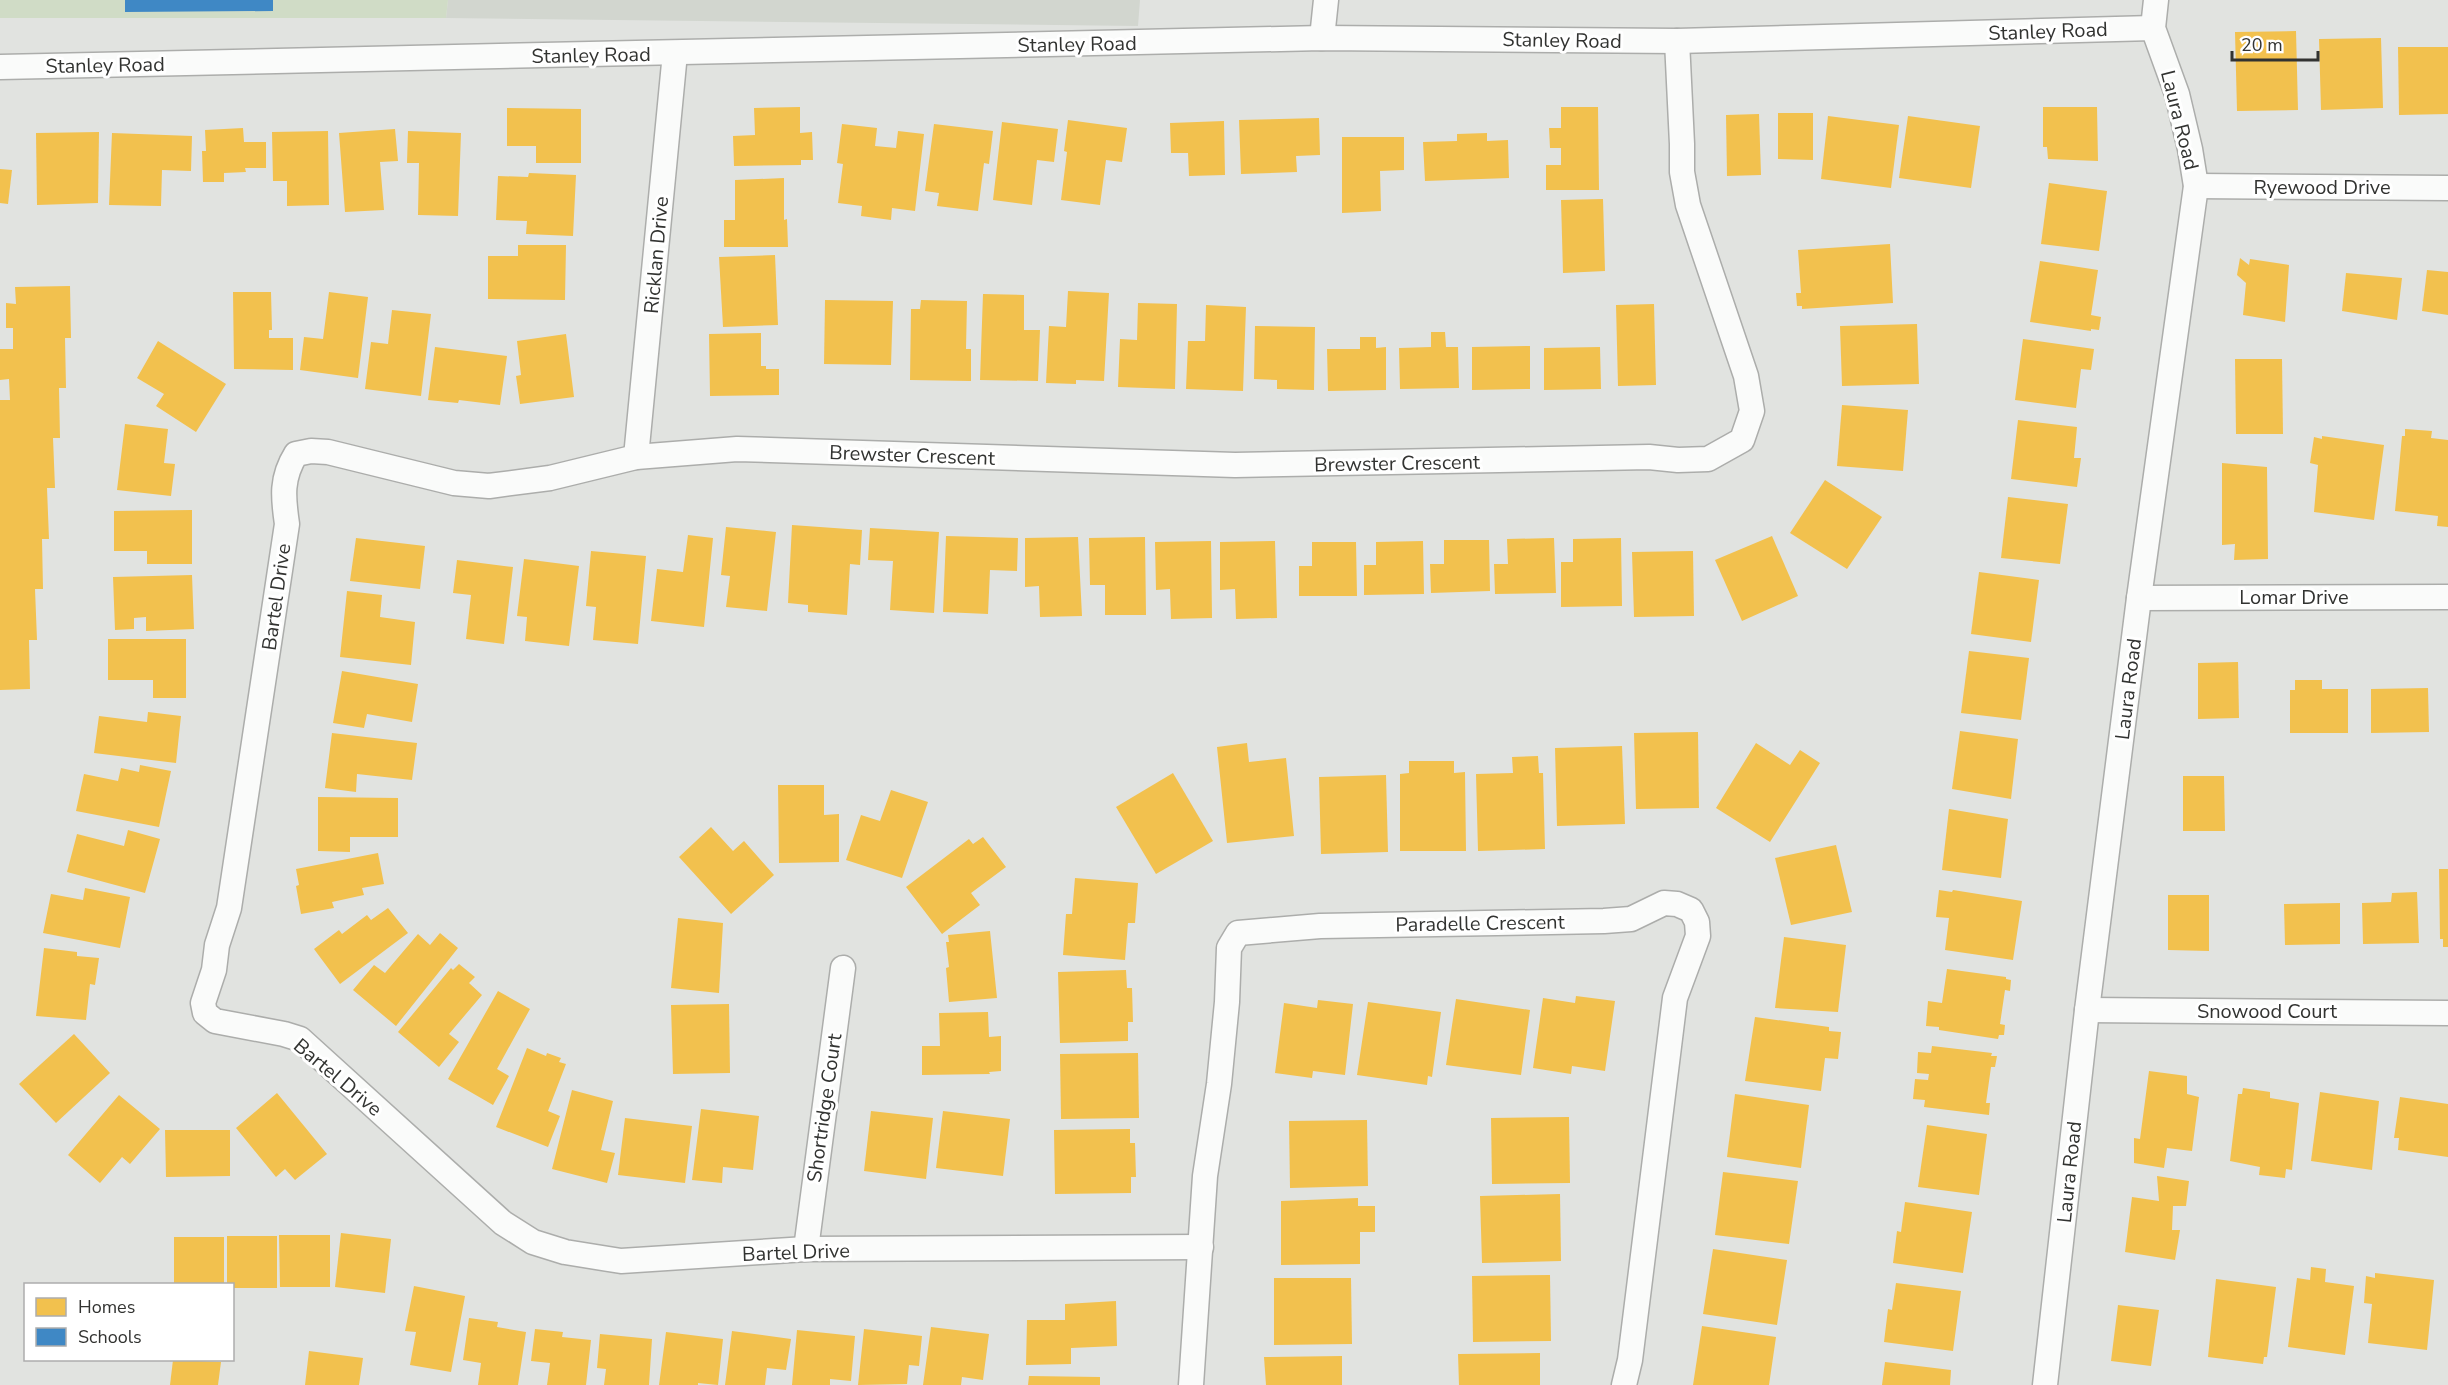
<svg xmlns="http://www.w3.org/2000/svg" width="2448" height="1385" viewBox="0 0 2448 1385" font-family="'Nunito Sans',sans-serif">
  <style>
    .built { fill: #d2d6cf }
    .green { fill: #d0dcc6 }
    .homes { fill: #f2c14e }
    .schools { fill: #3f88c5 }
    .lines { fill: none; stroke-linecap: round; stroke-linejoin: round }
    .minor-casing { stroke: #acadab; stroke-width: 27 }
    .minor { stroke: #fafbfa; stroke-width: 24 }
    .labels { text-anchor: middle; stroke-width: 6; stroke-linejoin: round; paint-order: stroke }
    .street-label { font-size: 20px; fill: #323331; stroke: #fff }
  </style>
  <rect width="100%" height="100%" fill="#e1e3e0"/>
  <path class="built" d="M448,0h692l-2,26 -692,-8z"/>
  <path class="green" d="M0,0h448l-2,18h-446z"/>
  <g class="homes">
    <path d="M2296,31l2,79 -61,1 -2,-79z"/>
    <path d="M2381,38l2,70 -62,2 -2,-71z"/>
    <path d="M2398,47h50v67l-49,1z"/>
    <path d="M800,107v26l12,-1 1,28h-12v5l-67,1 -1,-30 22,-1 -1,-27z"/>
    <path d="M1561,107h37l1,83h-53v-25h15v-17h-11l-1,-20h12z"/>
    <path d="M2043,107h54l1,54 -50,-2 -1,-12h-4z"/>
    <path d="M507,108l74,1v54h-45v-17h-29z"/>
    <path d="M1778,113h35v47l-35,-1z"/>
    <path d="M1759,114l2,61 -34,1 -1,-61z"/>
    <path d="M1828,116l71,9 -8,63 -70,-9z"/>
    <path d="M1908,116l72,10 -9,62 -72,-10z"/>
    <path d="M1319,118l1,37 -24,1 1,16 -56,2 -2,-54z"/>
    <path d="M1068,120l59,8 -5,34 -16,-2 -6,45 -39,-5 6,-48 -3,-1z"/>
    <path d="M1224,121l1,54 -36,1 -1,-23h-17l-1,-30z"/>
    <path d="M1002,122l56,7 -4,33 -17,-2 -5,45 -39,-5z"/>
    <path d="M842,124l35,4 -2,18 21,2 2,-17 26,3 -9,77 -23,-3 -1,12 -30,-4 1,-10 -24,-3 5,-39 -6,-1z"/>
    <path d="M934,124l59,7 -4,33 -5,-1 -6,48 -41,-5 2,-13 -14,-2z"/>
    <path d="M243,128l1,14h22v26h-21l1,4 -22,1v9h-21l-1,-31h4l-1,-21z"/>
    <path d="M395,129l3,32 -18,1 4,48 -39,2 -6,-79z"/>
    <path d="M328,131l1,74 -42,1v-25h-14l-1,-49z"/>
    <path d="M408,131l53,2 -3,83 -40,-1 1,-52h-12z"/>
    <path d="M99,132l-1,71 -61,2 -1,-72z"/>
    <path d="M112,133l80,3 -1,35 -29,-1 -1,36 -52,-1z"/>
    <path d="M1487,133v8l21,-1 1,38 -84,3 -2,-39 34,-1v-7z"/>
    <path d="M1342,137h62v33l-24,1 1,40 -39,2z"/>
    <path d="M0,169l12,1 -4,34 -8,-1z"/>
    <path d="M529,173l47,2 -3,61 -47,-2 1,-13 -31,-1 2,-44 30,1z"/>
    <path d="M784,178v42l3,-1 1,28h-64v-27h11v-40z"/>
    <path d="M2049,183l58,8 -8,60 -58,-7z"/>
    <path d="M1603,199l2,72 -42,2 -2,-73z"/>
    <path d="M1890,244l3,59 -91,6v-3h-5l-1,-13h5l-3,-43z"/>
    <path d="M518,245h48l-1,55 -77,-1v-43h30z"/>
    <path d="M775,255l3,70 -55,2 -4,-70z"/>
    <path d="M2240,258l9,7 1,-6 39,6 -4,57 -42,-7 3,-32 -9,-8z"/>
    <path d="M2040,261l58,9 -7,45 10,2 -2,13 -8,-1v2l-61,-9z"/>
    <path d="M2427,270l21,2v43l-26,-4z"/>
    <path d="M2346,273l56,5 -5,42 -55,-9z"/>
    <path d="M70,286l1,52h-6l1,50h-7l1,50h-7l2,50h-8l2,51h-7l1,50h-8l2,51h-8l1,49 -30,1v-290h10l-1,-21 -9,1v-31h13v-21h-7v-25l10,1 -1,-17z"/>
    <path d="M1068,291l41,2 -5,88 -28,-1v4l-30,-1 3,-57 17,1z"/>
    <path d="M233,292h38l1,38h-3v8h24v32l-59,-1z"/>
    <path d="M329,292l39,5 -10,81 -58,-8 4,-33 19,2z"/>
    <path d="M983,294l41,1v35h16l-2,51 -58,-1z"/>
    <path d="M825,300l68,1 -2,64 -67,-1z"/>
    <path d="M921,300l46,1 -1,48h5v32l-61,-1 1,-71h9z"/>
    <path d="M1138,303l39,1 -2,85 -57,-2 2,-48 17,1z"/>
    <path d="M1654,304l2,81 -38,1 -2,-81z"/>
    <path d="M1206,305l40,2 -3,84 -57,-2 2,-48h17z"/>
    <path d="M392,310l39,4 -10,82 -56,-7 6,-47 17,2z"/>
    <path d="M1917,324l2,60 -77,2 -2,-60z"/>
    <path d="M1255,326l60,1 -1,63 -37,-1v-9l-23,-1z"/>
    <path d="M1431,332h14l1,15h12l1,41 -59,1 -1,-41 32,-1z"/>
    <path d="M761,333v33h5v3h13v26l-69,1 -1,-62z"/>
    <path d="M566,334l8,63 -54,7 -4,-28 5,-1 -4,-34z"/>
    <path d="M1360,337h16v11l10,-1v43l-58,1 -1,-42h33z"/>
    <path d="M2023,339l71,10 -3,21 -10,-1 -5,39 -61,-8z"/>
    <path d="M158,341l68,43 -30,48 -40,-26 8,-12 -27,-16z"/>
    <path d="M1530,346v43l-58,1v-43z"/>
    <path d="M435,347l72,9 -7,49 -41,-5 -1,3 -30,-3z"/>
    <path d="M1600,347l1,42 -57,1v-42z"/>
    <path d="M2235,359h47l1,75h-47z"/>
    <path d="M1842,405l66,5 -5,61 -66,-5z"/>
    <path d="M2018,420l59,7 -3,31h7l-4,29 -66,-8z"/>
    <path d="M125,424l43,5 -4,34 11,1 -4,32 -54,-6z"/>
    <path d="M2405,429l27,2 -1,7 17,2v87l-11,-1 1,-10 -43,-5 7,-75h3z"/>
    <path d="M2322,436l62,9 -10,75 -60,-8 4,-47 -8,-2 4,-26 8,2z"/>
    <path d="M2222,463l45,4 1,92 -34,1 1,-16 -13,1z"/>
    <path d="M1825,480l57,37 -35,52 -57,-36z"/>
    <path d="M2008,497l60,7 -8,60 -59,-6z"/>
    <path d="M192,510v54h-45v-13h-33v-40z"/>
    <path d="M792,525l70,5 -2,35 -10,-1 -3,51 -39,-3v-7l-20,-2z"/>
    <path d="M726,527l50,5 -9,79 -41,-4 4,-31 -9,-1z"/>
    <path d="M870,528l69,4 -5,81 -44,-3 3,-49 -25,-1z"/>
    <path d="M688,535l25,3 -9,89 -53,-6 6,-52 26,3z"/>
    <path d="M946,536l72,2 -1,33 -27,-1 -2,44 -45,-2z"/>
    <path d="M1772,536l26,60 -56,25 -27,-61z"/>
    <path d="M1078,537l4,79 -42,1 -1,-31 -14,1v-49z"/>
    <path d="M1145,537l1,78h-41v-30h-15l-1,-47z"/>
    <path d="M356,538l69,8 -5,43 -70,-8z"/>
    <path d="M1554,538l2,55 -61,1 -1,-30h14l-1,-25z"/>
    <path d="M1621,538l1,68 -61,1v-45h12v-23z"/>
    <path d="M1444,540h45l1,51 -59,2 -1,-29h14z"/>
    <path d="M1211,541l1,77 -41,1 -1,-30 -14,1 -1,-48z"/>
    <path d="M1275,541l2,77 -41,1 -1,-30 -15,1v-48z"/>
    <path d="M1423,541l1,53 -60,1v-30h12v-23z"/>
    <path d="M1312,542h44l1,54h-58v-30h13z"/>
    <path d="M591,551l55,5 -8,88 -45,-4 3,-33 -10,-1z"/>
    <path d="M1693,551l1,65 -60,1 -2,-65z"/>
    <path d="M524,559l55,7 -10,80 -44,-5 2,-24 -10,-1z"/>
    <path d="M457,560l56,7 -9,77 -38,-5 5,-44 -18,-2z"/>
    <path d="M1979,572l60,8 -8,62 -60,-8z"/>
    <path d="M192,575l2,54 -48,2v-14l-12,1v11l-19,1 -2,-53z"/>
    <path d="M347,591l35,4 -2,22 35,5 -4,43 -71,-8z"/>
    <path d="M108,639h78v59h-33v-18h-45z"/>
    <path d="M1969,651l60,7 -8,62 -60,-7z"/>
    <path d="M2238,662l1,56 -41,1v-56z"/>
    <path d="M342,671l76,13 -6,38 -45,-8 -3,14 -31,-5z"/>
    <path d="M2295,680h27v9h26v44h-58v-43h5z"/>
    <path d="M2428,688l1,44 -58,1v-44z"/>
    <path d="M148,712l33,4 -5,47 -82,-10 5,-37 48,6z"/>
    <path d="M1960,731l58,8 -7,60 -59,-10z"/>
    <path d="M1698,732l1,76 -63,1 -2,-76z"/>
    <path d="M332,733l85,10 -5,37 -55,-6 -1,18 -31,-4z"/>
    <path d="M1247,743l2,19 37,-4 8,78 -67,7 -10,-96z"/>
    <path d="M1756,743l34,22 10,-15 20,13 -50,79 -54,-34z"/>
    <path d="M1622,746l3,78 -68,2 -2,-78z"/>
    <path d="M1538,756l1,17h4l2,76 -67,2 -2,-77 37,-1 -1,-16z"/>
    <path d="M1409,761h45v12l11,-1 1,79h-66v-77l9,-1z"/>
    <path d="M140,765l31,6 -12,56 -83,-16 8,-37 34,7 3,-13 18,4z"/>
    <path d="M1173,773l40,68 -57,33 -40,-67z"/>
    <path d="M1386,775l2,77 -67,2 -2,-77z"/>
    <path d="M2183,776h41l1,55h-42z"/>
    <path d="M778,785h46v30l15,-1v48l-60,1z"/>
    <path d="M891,790l37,12 -26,76 -56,-18 15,-45 19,6z"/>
    <path d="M318,797l80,1v39h-48v15l-32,-1z"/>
    <path d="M1949,809l59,10 -7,59 -59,-8z"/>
    <path d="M711,827l22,24 11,-10 30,34 -43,39 -52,-57z"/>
    <path d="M128,830l32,9 -15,54 -78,-21 10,-38 47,12z"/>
    <path d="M983,837l23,30 -35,26 9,12 -38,29 -36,-47 63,-48 4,5z"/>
    <path d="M1836,845l16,67 -61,13 -16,-67z"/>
    <path d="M378,853l6,31 -22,4 2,7 -32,7 2,6 -33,6 -5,-28 3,-1 -3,-16z"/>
    <path d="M2439,869h9v78h-5v-8h-3z"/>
    <path d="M1075,878l63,5 -3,40h-7l-3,37 -62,-5 3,-41h6z"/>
    <path d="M85,888l45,9 -10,51 -77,-15 8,-39 32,6z"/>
    <path d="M1939,890l13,2 1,-2 69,11 -9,59 -68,-10 4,-32 -13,-1z"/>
    <path d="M2417,892l2,51 -56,1 -1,-41 29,-1 1,-9z"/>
    <path d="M2168,895h41v56l-41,-1z"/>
    <path d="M2340,903v41l-55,1 -1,-41z"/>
    <path d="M388,908l20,25 -68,51 -26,-35 25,-19 3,4 25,-19 4,5z"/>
    <path d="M678,918l45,5 -4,70 -48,-5z"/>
    <path d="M990,931l7,67 -48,4 -3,-34 3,-1 -3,-25h3l-1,-7z"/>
    <path d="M440,933l18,15 -62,78 -43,-36 21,-25 11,8 33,-39 12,11z"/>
    <path d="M1784,937l62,8 -8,67 -63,-4z"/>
    <path d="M44,948l33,4v4l22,2 -4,27 -5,-1 -4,36 -50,-4z"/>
    <path d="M459,964l16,13 -6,6 13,12 -33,39 10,8 -20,25 -41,-35 53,-64 2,2z"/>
    <path d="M1947,969l59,8v2l5,1 -1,11 -5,-1 -5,34 5,1 -1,10h-5l-1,4 -59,-9v-3l-13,-1 2,-25 14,2z"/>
    <path d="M1126,970l1,18h5l1,34h-5v19l-68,2 -2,-71z"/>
    <path d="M498,991l32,18 -33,60 12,7 -16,29 -45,-26z"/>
    <path d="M1576,996l39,5 -10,70 -33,-5 -1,8 -38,-6 10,-70 32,5z"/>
    <path d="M1456,999l74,11 -9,65 -75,-10z"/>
    <path d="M1318,1000l35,4 -8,71 -32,-4 -1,7 -37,-5 9,-70 33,5z"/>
    <path d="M1368,1002l73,10 -9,65 -4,-1 -1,9 -70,-10z"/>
    <path d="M729,1004l1,69 -57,1 -2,-69z"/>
    <path d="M988,1012l1,25 12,-1v35l-12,1 1,2 -68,1v-29h18l-1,-33z"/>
    <path d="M1755,1017l74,10v4l12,1 -3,27 -13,-1 -4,33 -76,-10z"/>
    <path d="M74,1034l36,39 -54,50 -37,-39z"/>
    <path d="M1932,1046l60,7 -1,3h6l-2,11h-4l-5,36h4l-1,12 -65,-8 1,-7 -12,-1 2,-20 13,1 1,-6 -12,-1 1,-21 13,1z"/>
    <path d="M527,1048l19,8 1,-3 14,5 -2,4 7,2 -18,47 12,5 -12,31 -52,-20z"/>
    <path d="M1138,1053l1,65 -78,1 -1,-65z"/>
    <path d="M2149,1071l38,5v18l12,3 -7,54 -25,-3 -3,20 -30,-5v-25l6,1z"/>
    <path d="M2243,1088l27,4v6l29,5 -7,67 -6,-1 -1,9 -26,-3 1,-8 -30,-6 8,-67h4z"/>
    <path d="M572,1090l41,11 -12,49 14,3 -8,30 -55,-14z"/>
    <path d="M2320,1092l59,9 -7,69 -61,-9z"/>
    <path d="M277,1093l50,61 -32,26 -10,-11 -9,8 -40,-49z"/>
    <path d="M1735,1094l74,11 -8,63 -74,-11z"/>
    <path d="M119,1095l41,34 -30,35 -8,-7 -22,26 -32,-28z"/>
    <path d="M2400,1097l48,7v53l-50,-7 1,-12h-5z"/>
    <path d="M701,1109l58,7 -6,54 -30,-3 -1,16 -30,-3z"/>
    <path d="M871,1111l62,7 -7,61 -62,-8z"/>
    <path d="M943,1111l67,8 -7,57 -67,-8z"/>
    <path d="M1569,1117l1,66 -78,1 -1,-66z"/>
    <path d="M625,1118l67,8 -7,57 -67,-8z"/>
    <path d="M1367,1120l1,66 -78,2 -1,-67z"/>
    <path d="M1927,1125l60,9 -8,61 -61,-8z"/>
    <path d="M1130,1129v14h5l1,34h-5v16l-76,1 -1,-64z"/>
    <path d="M165,1130h65v46l-64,1z"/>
    <path d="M1723,1172l75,9 -9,63 -74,-9z"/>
    <path d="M2157,1176l32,5 -3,25h-13l-1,24h8l-5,30 -50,-8 7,-55 27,4z"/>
    <path d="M1560,1194l1,67 -79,2 -2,-67z"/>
    <path d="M1358,1198v8h17v26h-15v32l-79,1v-64z"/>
    <path d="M1905,1202l67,10 -9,61 -70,-10 4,-32 4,1z"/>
    <path d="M341,1233l50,6 -6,54 -50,-6z"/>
    <path d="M279,1235h51v52h-50z"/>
    <path d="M227,1236h50v52h-45v-4h-5z"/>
    <rect x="174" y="1237" width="50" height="47"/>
    <path d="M1713,1249l74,11 -10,65 -74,-11z"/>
    <path d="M2311,1267l15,2 -1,13 29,4 -9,69 -57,-8 9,-69 13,2z"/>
    <path d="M2375,1273l59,7 -7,70 -59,-7 4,-39 -8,-1 2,-27 9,2z"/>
    <path d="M1550,1275l1,66 -78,1 -1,-66z"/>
    <path d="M1274,1278h77l1,66 -78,1z"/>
    <path d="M2216,1279l60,8 -9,70h-3l-1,7 -55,-7z"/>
    <path d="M1896,1283l65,8 -8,60 -69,-9 4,-33 4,1z"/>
    <path d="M414,1286l51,10 -14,76 -41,-7 6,-33 -11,-1z"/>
    <path d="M1116,1301l1,45 -46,2v16l-45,1 1,-45h38v-16z"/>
    <path d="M2118,1305l41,5 -8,56 -40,-5z"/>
    <path d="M469,1318l29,4 -1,5 29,5 -8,53h-40l3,-22 -18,-3z"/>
    <path d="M1702,1326l74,11 -7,48h-76z"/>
    <path d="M931,1327l58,7 -6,46 -21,-3 -1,8h-38z"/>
    <path d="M535,1329l28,3 -1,5 29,3 -5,45h-39l3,-22 -19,-2z"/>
    <path d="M864,1329l58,7 -3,30 -10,-1 -2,19 -49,1z"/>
    <path d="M797,1330l58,6 -4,45 -21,-2v6h-38z"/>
    <path d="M732,1331l59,8 -5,31 -19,-2 -2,17h-40z"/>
    <path d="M666,1332l57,7 -5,46 -20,-2v2h-39z"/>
    <path d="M600,1334l52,5 -3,46h-45l2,-16 -9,-1z"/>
    <path d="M309,1351l54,7 -4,27h-54z"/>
    <path d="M1540,1353v32h-81l-1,-31z"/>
    <path d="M1342,1356v29h-76l-2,-28z"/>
    <path d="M173,1360l48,2 -3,23h-48z"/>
    <path d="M1885,1362l66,8 -1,15h-68z"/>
    <path d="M1029,1376l71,1v8h-72z"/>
  </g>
  <path class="schools" d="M125,0h148v11l-148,1z"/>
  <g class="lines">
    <g class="minor-casing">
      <g id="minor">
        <path d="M1322,38l4,-38"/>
        <path d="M0,67l1322,-29 355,3 476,-13"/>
        <path d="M2196,186l252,2"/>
        <path d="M636,457l39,-404"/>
        <path d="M2139,598l309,-1"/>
        <path d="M2087,1010l361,3"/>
        <path d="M1201,1247l-395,2 -185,12 -56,-9 -32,-10 -30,-19 -203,-184 -16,-5 -69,-13 -10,-8 -2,-10 11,-33 3,-25 12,-37 58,-384c-4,-27 -6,-46 9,-70l15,-3 17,1 126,31 35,3 61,-8 86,-21 101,-8 498,16 414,-8 29,3 30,-1 34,-19 10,-29 -6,-35 -58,-171 -6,-33v-28l-5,-103"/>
        <path d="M806,1249l37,-281"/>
        <path d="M1191,1385l14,-209 14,-92 8,-82 2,-54 9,-15 82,-7 284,-5 27,-2 33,-16 13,1 14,6 6,12 1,14 -23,62 -45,362 -6,25"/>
        <path d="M2045,1385l42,-375 52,-412 57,-412 -6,-37 -13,-55 -24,-66 3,-28"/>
      </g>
    </g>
    <use href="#minor" class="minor"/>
  </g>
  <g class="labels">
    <g class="street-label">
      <text transform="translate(2048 31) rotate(-2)" y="7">Stanley Road</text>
      <text transform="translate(1562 40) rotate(1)" y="7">Stanley Road</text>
      <text transform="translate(1077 44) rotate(-1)" y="7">Stanley Road</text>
      <text transform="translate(591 55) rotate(-1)" y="7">Stanley Road</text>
      <text transform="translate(105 65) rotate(-1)" y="7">Stanley Road</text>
      <text transform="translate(2180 120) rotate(76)" y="7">Laura Road</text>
      <text x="2322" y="194">Ryewood Drive</text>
      <text transform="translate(656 255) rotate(-85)" y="7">Ricklan Drive</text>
      <text transform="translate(912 455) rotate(2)" y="7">Brewster Crescent</text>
      <text transform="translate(1397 463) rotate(-1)" y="7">Brewster Crescent</text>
      <text transform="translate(276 597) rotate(-82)" y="7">Bartel Drive</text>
      <text x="2294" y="604">Lomar Drive</text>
      <text transform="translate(2128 689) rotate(-83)" y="7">Laura Road</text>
      <text transform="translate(1480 923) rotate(-1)" y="7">Paradelle Crescent</text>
      <text x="2267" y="1018">Snowood Court</text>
      <text transform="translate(338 1077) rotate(40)" y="7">Bartel Drive</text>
      <text transform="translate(824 1108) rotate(-82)" y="7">Shortridge Court</text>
      <text transform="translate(2069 1172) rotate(-84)" y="7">Laura Road</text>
      <text transform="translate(796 1252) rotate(-2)" y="7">Bartel Drive</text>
    </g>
  </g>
  <rect x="24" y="1283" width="210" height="78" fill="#ffffff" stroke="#adadad" stroke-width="1.5"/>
  <rect x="36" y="1298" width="30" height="18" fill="#f2c14e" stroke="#adadad" stroke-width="1.5"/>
  <text x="78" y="1313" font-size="18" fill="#323331">Homes</text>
  <rect x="36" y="1328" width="30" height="18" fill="#3f88c5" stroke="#adadad" stroke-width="1.5"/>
  <text x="78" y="1343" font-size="18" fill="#323331">Schools</text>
  <path d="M2232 51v9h86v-9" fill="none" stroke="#323331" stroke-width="3"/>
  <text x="2241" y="51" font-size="18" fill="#323331" stroke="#ffffff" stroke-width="4.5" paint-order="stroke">20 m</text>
</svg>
